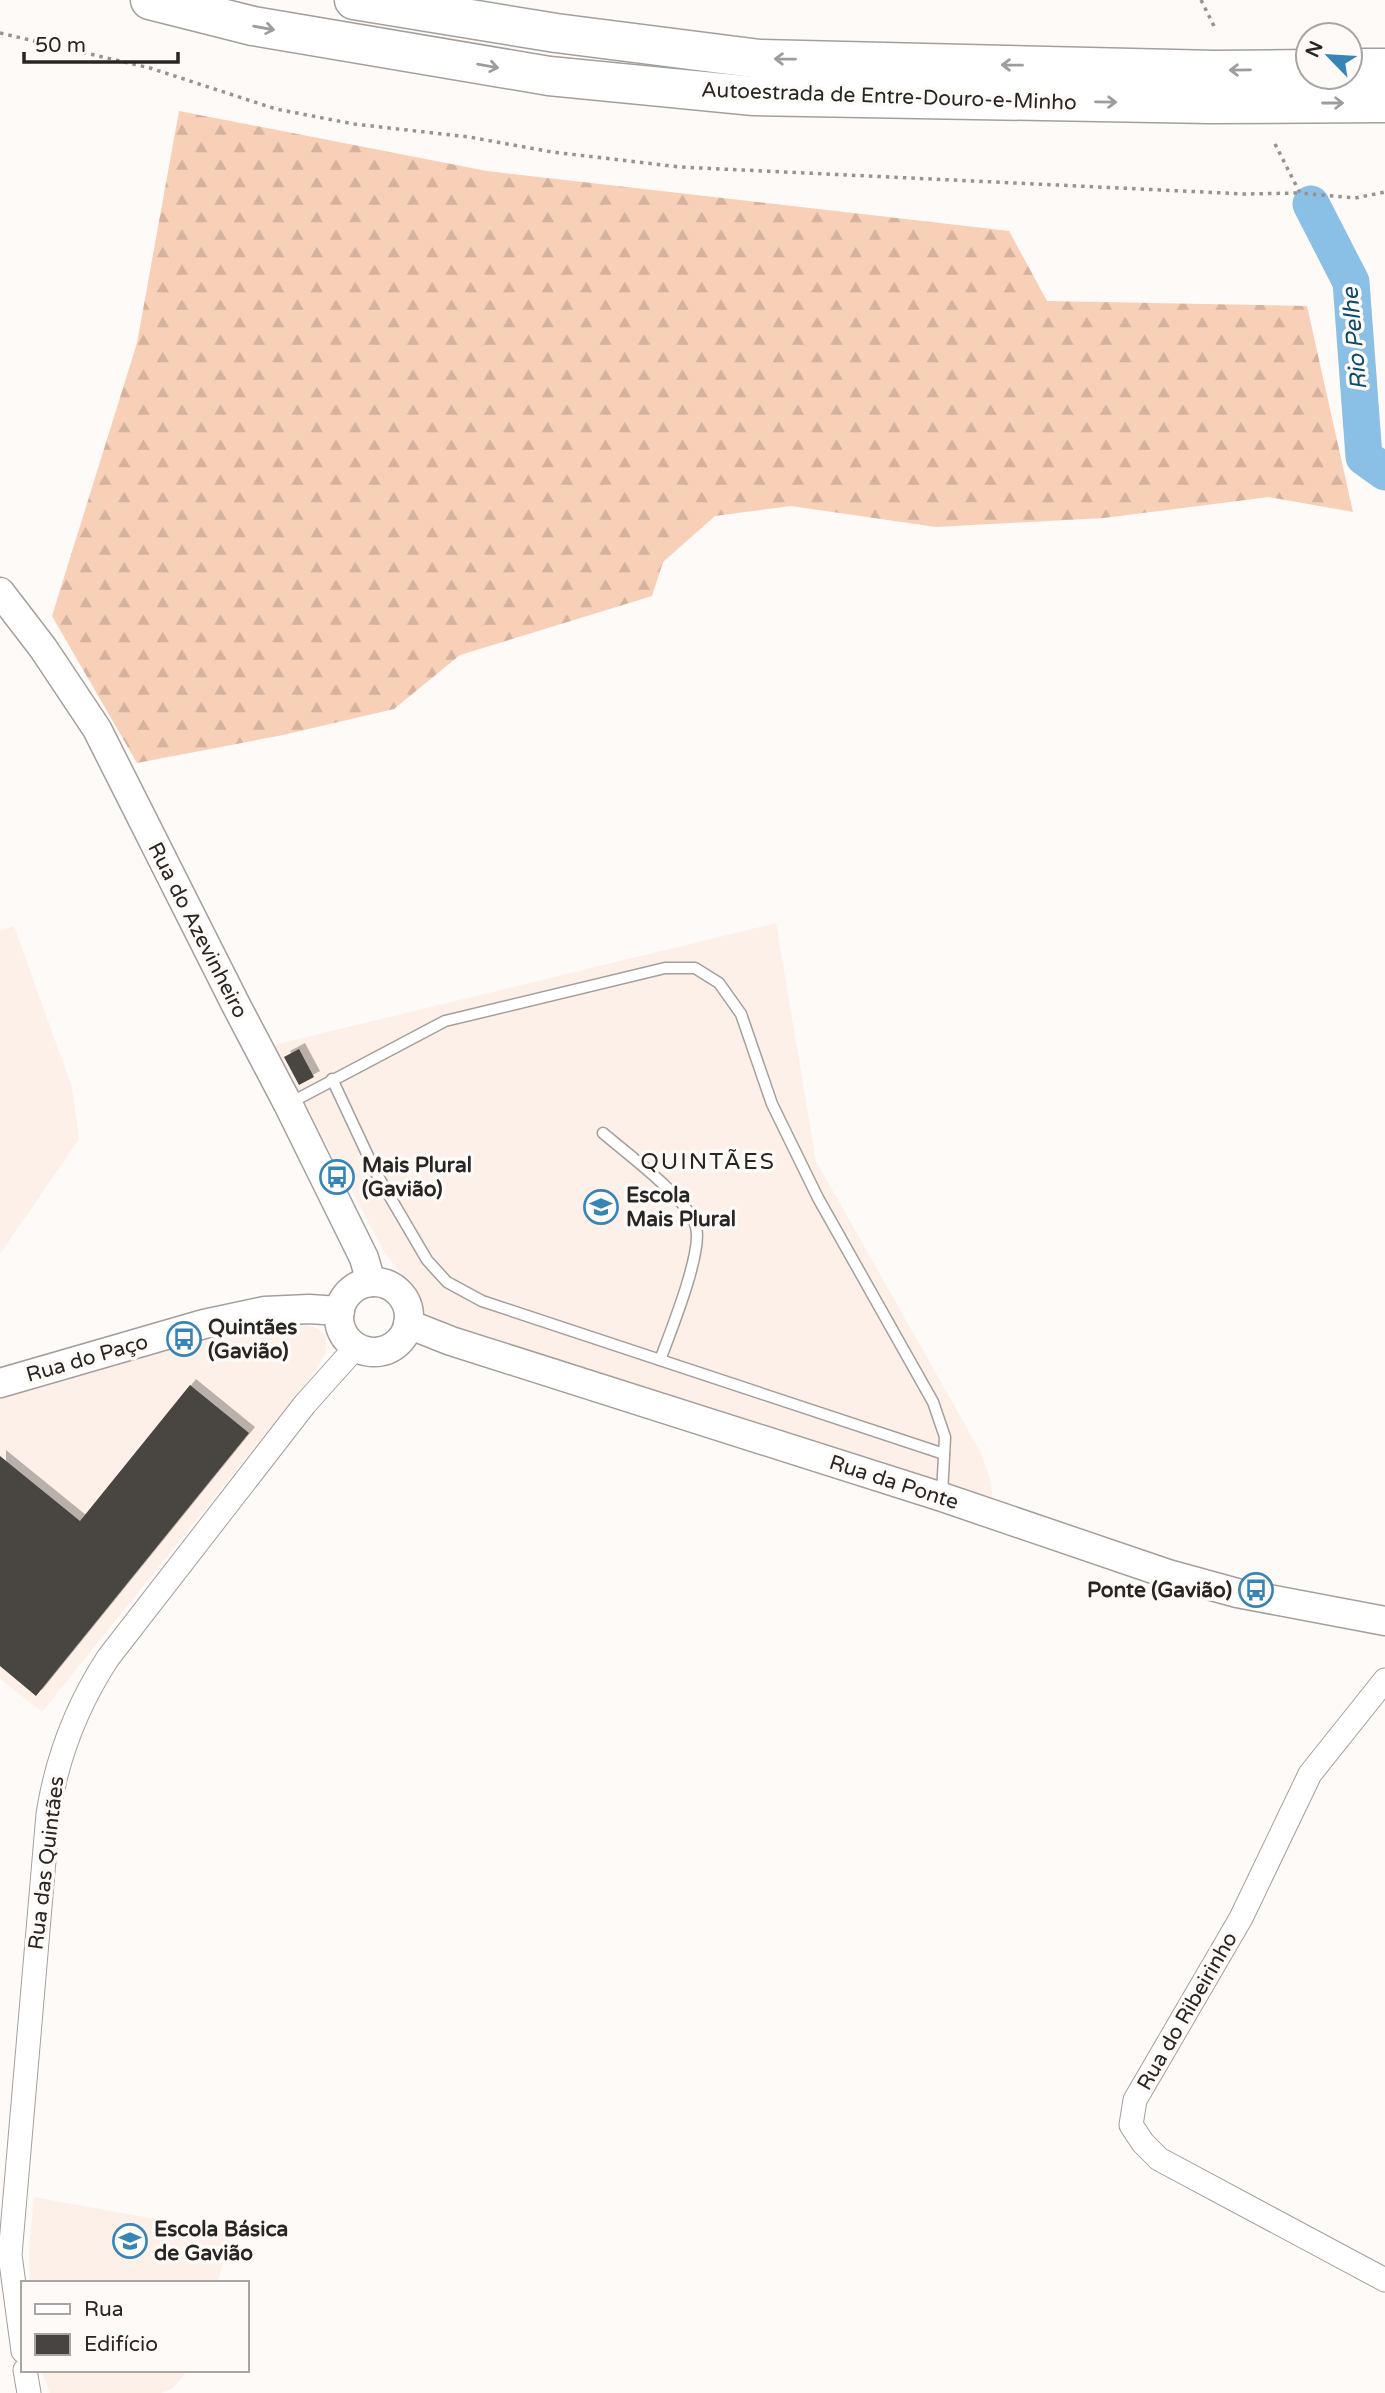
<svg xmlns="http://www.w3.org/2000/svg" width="1385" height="2393" viewBox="0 0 1385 2393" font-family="'Varela Round',sans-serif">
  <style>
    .built { fill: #fdf0e8 }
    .forest { fill: url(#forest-firs) }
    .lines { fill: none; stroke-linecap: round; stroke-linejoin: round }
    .river { stroke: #8bc0e6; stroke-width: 37 }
    .building { fill: #484441; filter: url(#shadow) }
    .service-casing { stroke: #a59f9c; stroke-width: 13 }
    .minor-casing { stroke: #a59f9c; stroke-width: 25 }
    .tertiary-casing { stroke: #a59f9c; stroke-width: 31 }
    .motorway-casing { stroke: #a59f9c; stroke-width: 41 }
    .path { stroke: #969391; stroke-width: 3.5; stroke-dasharray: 3.5 5; stroke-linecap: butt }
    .service { stroke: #fff; stroke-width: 10 }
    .minor { stroke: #fff; stroke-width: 23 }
    .tertiary { stroke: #fff; stroke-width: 28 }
    .motorway { stroke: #fff; stroke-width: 38 }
    .oneway { stroke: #9e9d9d }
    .labels { text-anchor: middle; stroke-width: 7; stroke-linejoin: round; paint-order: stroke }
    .street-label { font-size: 21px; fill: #282625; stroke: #fefaf7 }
    .poi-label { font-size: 21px; font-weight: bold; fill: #282625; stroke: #fefaf7; text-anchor: start }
    .water-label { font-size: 23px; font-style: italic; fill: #0b4b6f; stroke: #fefaf7 }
    .neighbourhood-label { font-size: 23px; letter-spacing: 2px; fill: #282625; stroke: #fefaf7 }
  </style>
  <defs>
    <pattern id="forest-firs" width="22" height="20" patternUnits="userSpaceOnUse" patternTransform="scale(1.75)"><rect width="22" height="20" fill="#f8cfb7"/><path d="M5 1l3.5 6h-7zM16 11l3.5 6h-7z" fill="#d5b29d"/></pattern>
    <filter id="shadow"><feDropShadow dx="6" dy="-6" stdDeviation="0" flood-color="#0004"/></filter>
  </defs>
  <rect width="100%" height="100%" fill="#fefaf7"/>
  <g class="built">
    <path d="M776,923l40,238 165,292 9,26 3,19 -555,-175 -11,-7 -24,-40 -19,-24 -110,-207z"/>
    <path d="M14,926l58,162 7,51 -79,115v-323z"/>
    <path d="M293,1322l21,5 11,7 2,17 -15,25 -270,336 -42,-33v-282l254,-74z"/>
    <path d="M34,2197l199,36 -16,50h-187l-1,-34z"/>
    <path d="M41,2370h145l-4,8 -10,11 -11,4h-111z"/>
  </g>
  <path class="forest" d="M179,111l308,60 522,60 38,70 260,5 46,206 -84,-15 -165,21 -168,9 -145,-21 -76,10 -52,46 -11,34 -192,59 -66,54 -111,26 -146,28 -85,-147 85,-273z"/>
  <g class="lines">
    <path class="river" d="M1311,204l40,78 13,175 21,15"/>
  </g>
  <g class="building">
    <path d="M299,1049l15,28 -15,8 -15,-28z"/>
    <path d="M190,1385l59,48 -213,263 -36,-30v-210l80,65z"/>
  </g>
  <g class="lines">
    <g class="service-casing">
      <g id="service">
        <path d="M332,1079l44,94 51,87 20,22 35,19 462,153"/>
        <path d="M288,1104l157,-83 220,-53h30l24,15 22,31 31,90 46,94 115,204 12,35 -3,58"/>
        <path d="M603,1133c23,20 86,66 93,94 7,25 -26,106 -36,133"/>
      </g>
    </g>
    <g class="minor-casing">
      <g id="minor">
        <path d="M1385,1680l-75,94 -69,144 -106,182 -4,25 12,18 16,16 226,121"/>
        <path d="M23,2351l-13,-96 38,-441c9,-57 28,-107 60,-156l197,-254 51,-57"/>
        <path d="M25,2370l4,23"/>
      </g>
    </g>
    <g class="tertiary-casing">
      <g id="tertiary">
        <path d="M0,592l43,56 54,81 139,276 52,99 76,154 7,24"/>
        <circle cx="374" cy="1317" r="35"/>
        <path d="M408,1324l43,17 491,156 226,77 69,19 148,28"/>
        <path d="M0,1383l204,-59 61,-13 44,-2 31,2"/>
      </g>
    </g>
    <g class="motorway-casing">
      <g id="motorway">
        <path d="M150,0l103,26 296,50 205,20 456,8 175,-1"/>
        <path d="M354,0l202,33 204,26 456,11 92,-1"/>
        <path d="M1350,68h35"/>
      </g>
    </g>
    <g class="path">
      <path d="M1201,0l15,30"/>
      <path d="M0,33l150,35 126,41 78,15 115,13 83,15 128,15 565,27 55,-1"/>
      <path d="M1275,144l25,49 55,5 30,-6"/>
    </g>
    <use href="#service" class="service"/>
    <use href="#minor" class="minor"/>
    <use href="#tertiary" class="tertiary"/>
    <use href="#motorway" class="motorway"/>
  </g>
  <defs><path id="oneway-shaft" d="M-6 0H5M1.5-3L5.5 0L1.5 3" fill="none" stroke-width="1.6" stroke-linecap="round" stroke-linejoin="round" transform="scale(1.75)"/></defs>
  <g class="oneway">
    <use href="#oneway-shaft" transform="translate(264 28) rotate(10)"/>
    <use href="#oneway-shaft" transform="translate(785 59) rotate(-179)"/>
    <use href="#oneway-shaft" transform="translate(1012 65) rotate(-179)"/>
    <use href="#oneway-shaft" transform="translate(488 66) rotate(10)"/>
    <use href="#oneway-shaft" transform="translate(1240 70) rotate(179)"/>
    <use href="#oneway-shaft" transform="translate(1106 102) rotate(1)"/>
    <use href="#oneway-shaft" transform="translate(1333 103)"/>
  </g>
  <defs>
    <g id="bus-ring" transform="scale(1.75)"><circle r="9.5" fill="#fefaf7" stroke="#3785b7" stroke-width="1.5"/><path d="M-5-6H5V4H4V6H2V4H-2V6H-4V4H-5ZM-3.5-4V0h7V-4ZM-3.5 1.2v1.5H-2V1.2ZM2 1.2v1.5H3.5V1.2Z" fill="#3785b7"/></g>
    <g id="school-ring" transform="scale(1.75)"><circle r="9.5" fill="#fefaf7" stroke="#3785b7" stroke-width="1.5"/><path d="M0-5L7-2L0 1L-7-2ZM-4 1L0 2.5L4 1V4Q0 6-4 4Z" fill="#3785b7"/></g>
  </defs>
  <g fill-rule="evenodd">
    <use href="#bus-ring" x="337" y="1177"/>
    <use href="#school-ring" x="601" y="1207"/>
    <use href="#bus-ring" x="184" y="1339"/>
    <use href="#bus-ring" x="1256" y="1590"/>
    <use href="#school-ring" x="130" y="2241"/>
  </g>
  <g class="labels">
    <g class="street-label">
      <text transform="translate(889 96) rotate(2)" y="7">Autoestrada de Entre-Douro-e-Minho</text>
      <text transform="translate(198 930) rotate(63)" y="7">Rua do Azevinheiro</text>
      <text transform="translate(87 1358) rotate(-16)" y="7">Rua do Paço</text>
      <text transform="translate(894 1482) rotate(18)" y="7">Rua da Ponte</text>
      <text transform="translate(46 1863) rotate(-83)" y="7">Rua das Quintães</text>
      <text transform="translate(1187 2011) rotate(-60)" y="7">Rua do Ribeirinho</text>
    </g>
    <g class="poi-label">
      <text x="362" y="1172">Mais Plural<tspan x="362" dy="24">(Gavião)</tspan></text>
      <text x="626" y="1202">Escola<tspan x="626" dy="24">Mais Plural</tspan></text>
      <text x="208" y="1334">Quintães<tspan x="208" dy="24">(Gavião)</tspan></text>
      <text x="1232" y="1597" text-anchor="end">Ponte (Gavião)</text>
      <text x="154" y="2236">Escola Básica<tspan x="154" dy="24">de Gavião</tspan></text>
    </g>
    <g class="water-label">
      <text transform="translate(1354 339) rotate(-95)" y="8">Rio Pelhe</text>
    </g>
    <g class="neighbourhood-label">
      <text x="708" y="1169">QUINTÃES</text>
    </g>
  </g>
  <rect x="21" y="2281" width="228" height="91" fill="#fefaf7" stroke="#a8a5a3" stroke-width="2"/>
  <rect x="35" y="2304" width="35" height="10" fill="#ffffff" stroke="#a8a5a3" stroke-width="2"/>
  <text x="84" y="2316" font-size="21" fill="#282625">Rua</text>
  <rect x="35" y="2334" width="35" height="21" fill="#484441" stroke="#a8a5a3" stroke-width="2"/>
  <text x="84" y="2351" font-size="21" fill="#282625">Edifício</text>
  <g transform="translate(1329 56) rotate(295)"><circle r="33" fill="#fefaf7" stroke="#a8a5a3" stroke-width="2"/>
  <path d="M0-5L12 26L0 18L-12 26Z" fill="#3785b7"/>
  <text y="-10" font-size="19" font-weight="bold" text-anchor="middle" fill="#282625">N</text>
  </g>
  <path d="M24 52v10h154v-10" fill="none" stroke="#282625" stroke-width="3.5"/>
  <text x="35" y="52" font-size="21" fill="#282625" stroke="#fefaf7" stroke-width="5" paint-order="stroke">50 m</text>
</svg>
